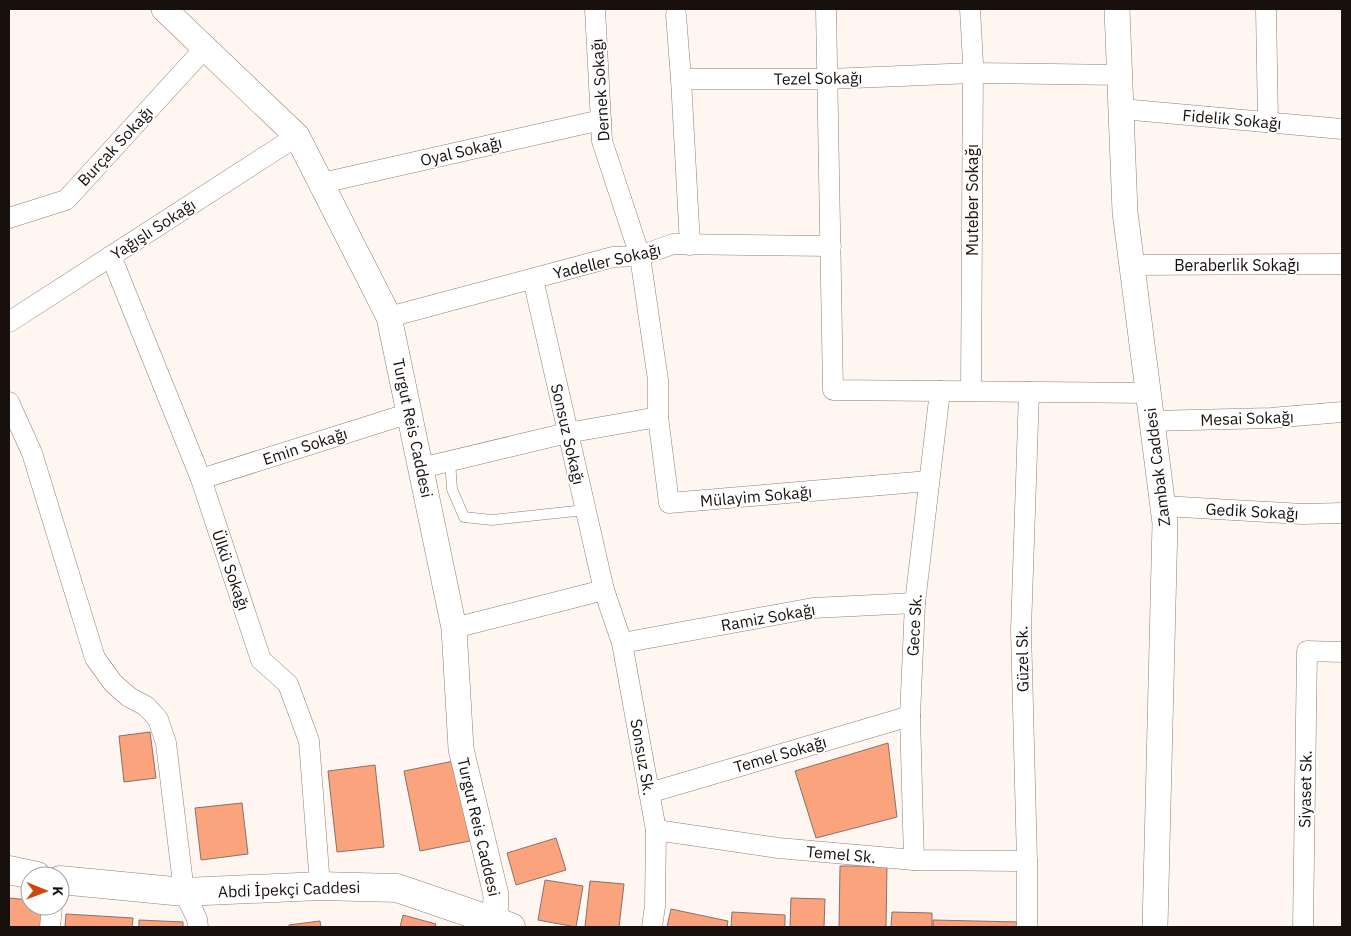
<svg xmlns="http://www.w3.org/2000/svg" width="1351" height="936" viewBox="0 0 1351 936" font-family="'IBM Plex Sans',sans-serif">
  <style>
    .building { fill: #fba37c; stroke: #87726a }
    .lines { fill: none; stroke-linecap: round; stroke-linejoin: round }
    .service-casing { stroke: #937d74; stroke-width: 11 }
    .minor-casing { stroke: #937d74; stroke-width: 21 }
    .tertiary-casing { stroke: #937d74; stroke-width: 26 }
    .secondary-casing { stroke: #937d74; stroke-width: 29 }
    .service { stroke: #fff; stroke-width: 10 }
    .minor { stroke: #fff; stroke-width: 20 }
    .tertiary { stroke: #fff; stroke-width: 25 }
    .secondary { stroke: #fff; stroke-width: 28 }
    .labels { text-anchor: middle; stroke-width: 4; stroke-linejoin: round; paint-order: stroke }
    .street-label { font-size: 16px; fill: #18100d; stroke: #fff }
  </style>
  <rect width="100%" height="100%" fill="#fff5f1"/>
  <g class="building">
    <path d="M150,732l6,46 -32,4 -5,-46z"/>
    <path d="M888,743l9,74 -81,21 -21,-67z"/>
    <path d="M454,761l16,80 -50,10 -16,-80z"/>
    <path d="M375,765l9,82 -47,5 -9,-81z"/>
    <path d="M242,803l6,51 -47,6 -6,-52z"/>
    <path d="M556,838l10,32 -50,15 -9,-32z"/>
    <path d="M840,866h47l-1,61h-47z"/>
    <path d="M545,880l38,6 -7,41 -38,-7z"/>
    <path d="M590,881l34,3 -5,43h-34z"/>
    <path d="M9,898l21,2v6h13l-2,21h-32z"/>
    <path d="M791,898l34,1 -1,28h-34z"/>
    <path d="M671,909l57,12 -1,6h-60z"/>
    <path d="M732,912l53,3v12h-54z"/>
    <path d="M892,912l40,1v14h-41z"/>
    <path d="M66,914l67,4 -1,9h-67z"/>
    <path d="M403,915l33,9 -1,3h-35z"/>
    <path d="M139,920l44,2v5h-44z"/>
    <path d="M933,920l86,2v5h-86z"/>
    <path d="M320,921l1,6h-32v-2z"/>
  </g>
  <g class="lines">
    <g class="service-casing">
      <path id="service" d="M450,461l2,28 12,28 28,3 93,-10"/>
    </g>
    <g class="minor-casing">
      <g id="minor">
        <path d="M826,9l7,381 315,3"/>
        <path d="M970,9l3,54 -2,328"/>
        <path d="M1266,9l2,113"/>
        <path d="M676,15l5,64"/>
        <path d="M1122,109l220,20"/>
        <path d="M322,183l279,-63"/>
        <path d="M9,218l57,-18 139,-152"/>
        <path d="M690,245l-9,-166h147l145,-6 148,2"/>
        <path d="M111,256l90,223 60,181 27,24 21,57 11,145"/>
        <path d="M1132,265l210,-1"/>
        <path d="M533,279l71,311 18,53 34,187 -1,76 -3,21"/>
        <path d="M389,317l224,-60 27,-1 33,-12 158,2"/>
        <path d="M9,322l288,-186"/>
        <path d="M9,402l23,51 63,205 18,25 16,14 17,9 12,13 8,24 18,149 13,27 1,8"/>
        <path d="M658,417l11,86 260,-22"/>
        <path d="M1152,421l119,-3 71,-6"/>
        <path d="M421,468l146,-35 91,-16v-37l-18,-124 -38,-115 -7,-132"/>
        <path d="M201,479l209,-66"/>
        <path d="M1163,506l140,8 39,-1"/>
        <path d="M454,628l150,-38"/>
        <path d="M622,643l191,-35 102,-5"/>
        <path d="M649,793l261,-77"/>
        <path d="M656,830l122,18 136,12 113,1"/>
        <path d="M914,860l-4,-144 5,-113 25,-212"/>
        <path d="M50,927l2,-21"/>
        <path d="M1027,927v-66l-6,-231 8,-238"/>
        <path d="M1303,927l4,-276 35,1"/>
      </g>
    </g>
    <g class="tertiary-casing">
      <g id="tertiary">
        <path d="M164,9l133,127 92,181 65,311 7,121 35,146 -1,25"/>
        <path d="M1117,9l8,203 40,311 -10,404"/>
      </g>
    </g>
    <g class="secondary-casing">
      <g id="secondary">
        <path d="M9,870l28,6"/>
        <path d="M60,880l124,12 136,-6 77,2 114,39"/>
      </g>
    </g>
    <use href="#service" class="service"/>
    <use href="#minor" class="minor"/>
    <use href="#tertiary" class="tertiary"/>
    <use href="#secondary" class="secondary"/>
  </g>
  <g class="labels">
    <g class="street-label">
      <text transform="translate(818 78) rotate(-1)" y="6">Tezel Sokağı</text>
      <text transform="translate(600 90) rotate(-94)" y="6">Dernek Sokağı</text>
      <text transform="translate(1232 119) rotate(5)" y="6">Fidelik Sokağı</text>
      <text transform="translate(115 146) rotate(-47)" y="6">Burçak Sokağı</text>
      <text transform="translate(461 151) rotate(-13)" y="6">Oyal Sokağı</text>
      <text transform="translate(972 200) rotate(-90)" y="6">Muteber Sokağı</text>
      <text transform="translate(153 229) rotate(-33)" y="6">Yağışlı Sokağı</text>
      <text transform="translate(607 261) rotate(-13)" y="6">Yadeller Sokağı</text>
      <text x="1237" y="271">Beraberlik Sokağı</text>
      <text transform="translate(1247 418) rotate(-2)" y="6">Mesai Sokağı</text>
      <text transform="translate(413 428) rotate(78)" y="6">Turgut Reis Caddesi</text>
      <text transform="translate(568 434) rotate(77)" y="6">Sonsuz Sokağı</text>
      <text transform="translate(305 446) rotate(-18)" y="6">Emin Sokağı</text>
      <text transform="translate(1157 467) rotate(-97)" y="6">Zambak Caddesi</text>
      <text transform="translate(756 496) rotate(-5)" y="6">Mülayim Sokağı</text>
      <text transform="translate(1252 511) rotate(3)" y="6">Gedik Sokağı</text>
      <text transform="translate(231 570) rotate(71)" y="6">Ülkü Sokağı</text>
      <text transform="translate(768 617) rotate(-10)" y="6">Ramiz Sokağı</text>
      <text transform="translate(914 625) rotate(-87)" y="6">Gece Sk.</text>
      <text transform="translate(1022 659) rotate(-91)" y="6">Güzel Sk.</text>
      <text transform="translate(780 754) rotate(-16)" y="6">Temel Sokağı</text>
      <text transform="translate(643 757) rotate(80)" y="6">Sonsuz Sk.</text>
      <text transform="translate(1305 789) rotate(-89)" y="6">Siyaset Sk.</text>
      <text transform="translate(479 827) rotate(77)" y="6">Turgut Reis Caddesi</text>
      <text transform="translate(841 854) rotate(5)" y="6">Temel Sk.</text>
      <text transform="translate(289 889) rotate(-2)" y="6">Abdi İpekçi Caddesi</text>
    </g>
  </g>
  <rect width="1351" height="936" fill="none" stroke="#18100d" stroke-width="20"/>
  <g transform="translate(45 891) rotate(91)"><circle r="24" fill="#ffffff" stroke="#a39f9e"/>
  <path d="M0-4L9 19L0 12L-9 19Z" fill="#cf490e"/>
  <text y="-8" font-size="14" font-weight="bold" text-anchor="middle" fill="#18100d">K</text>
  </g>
</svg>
